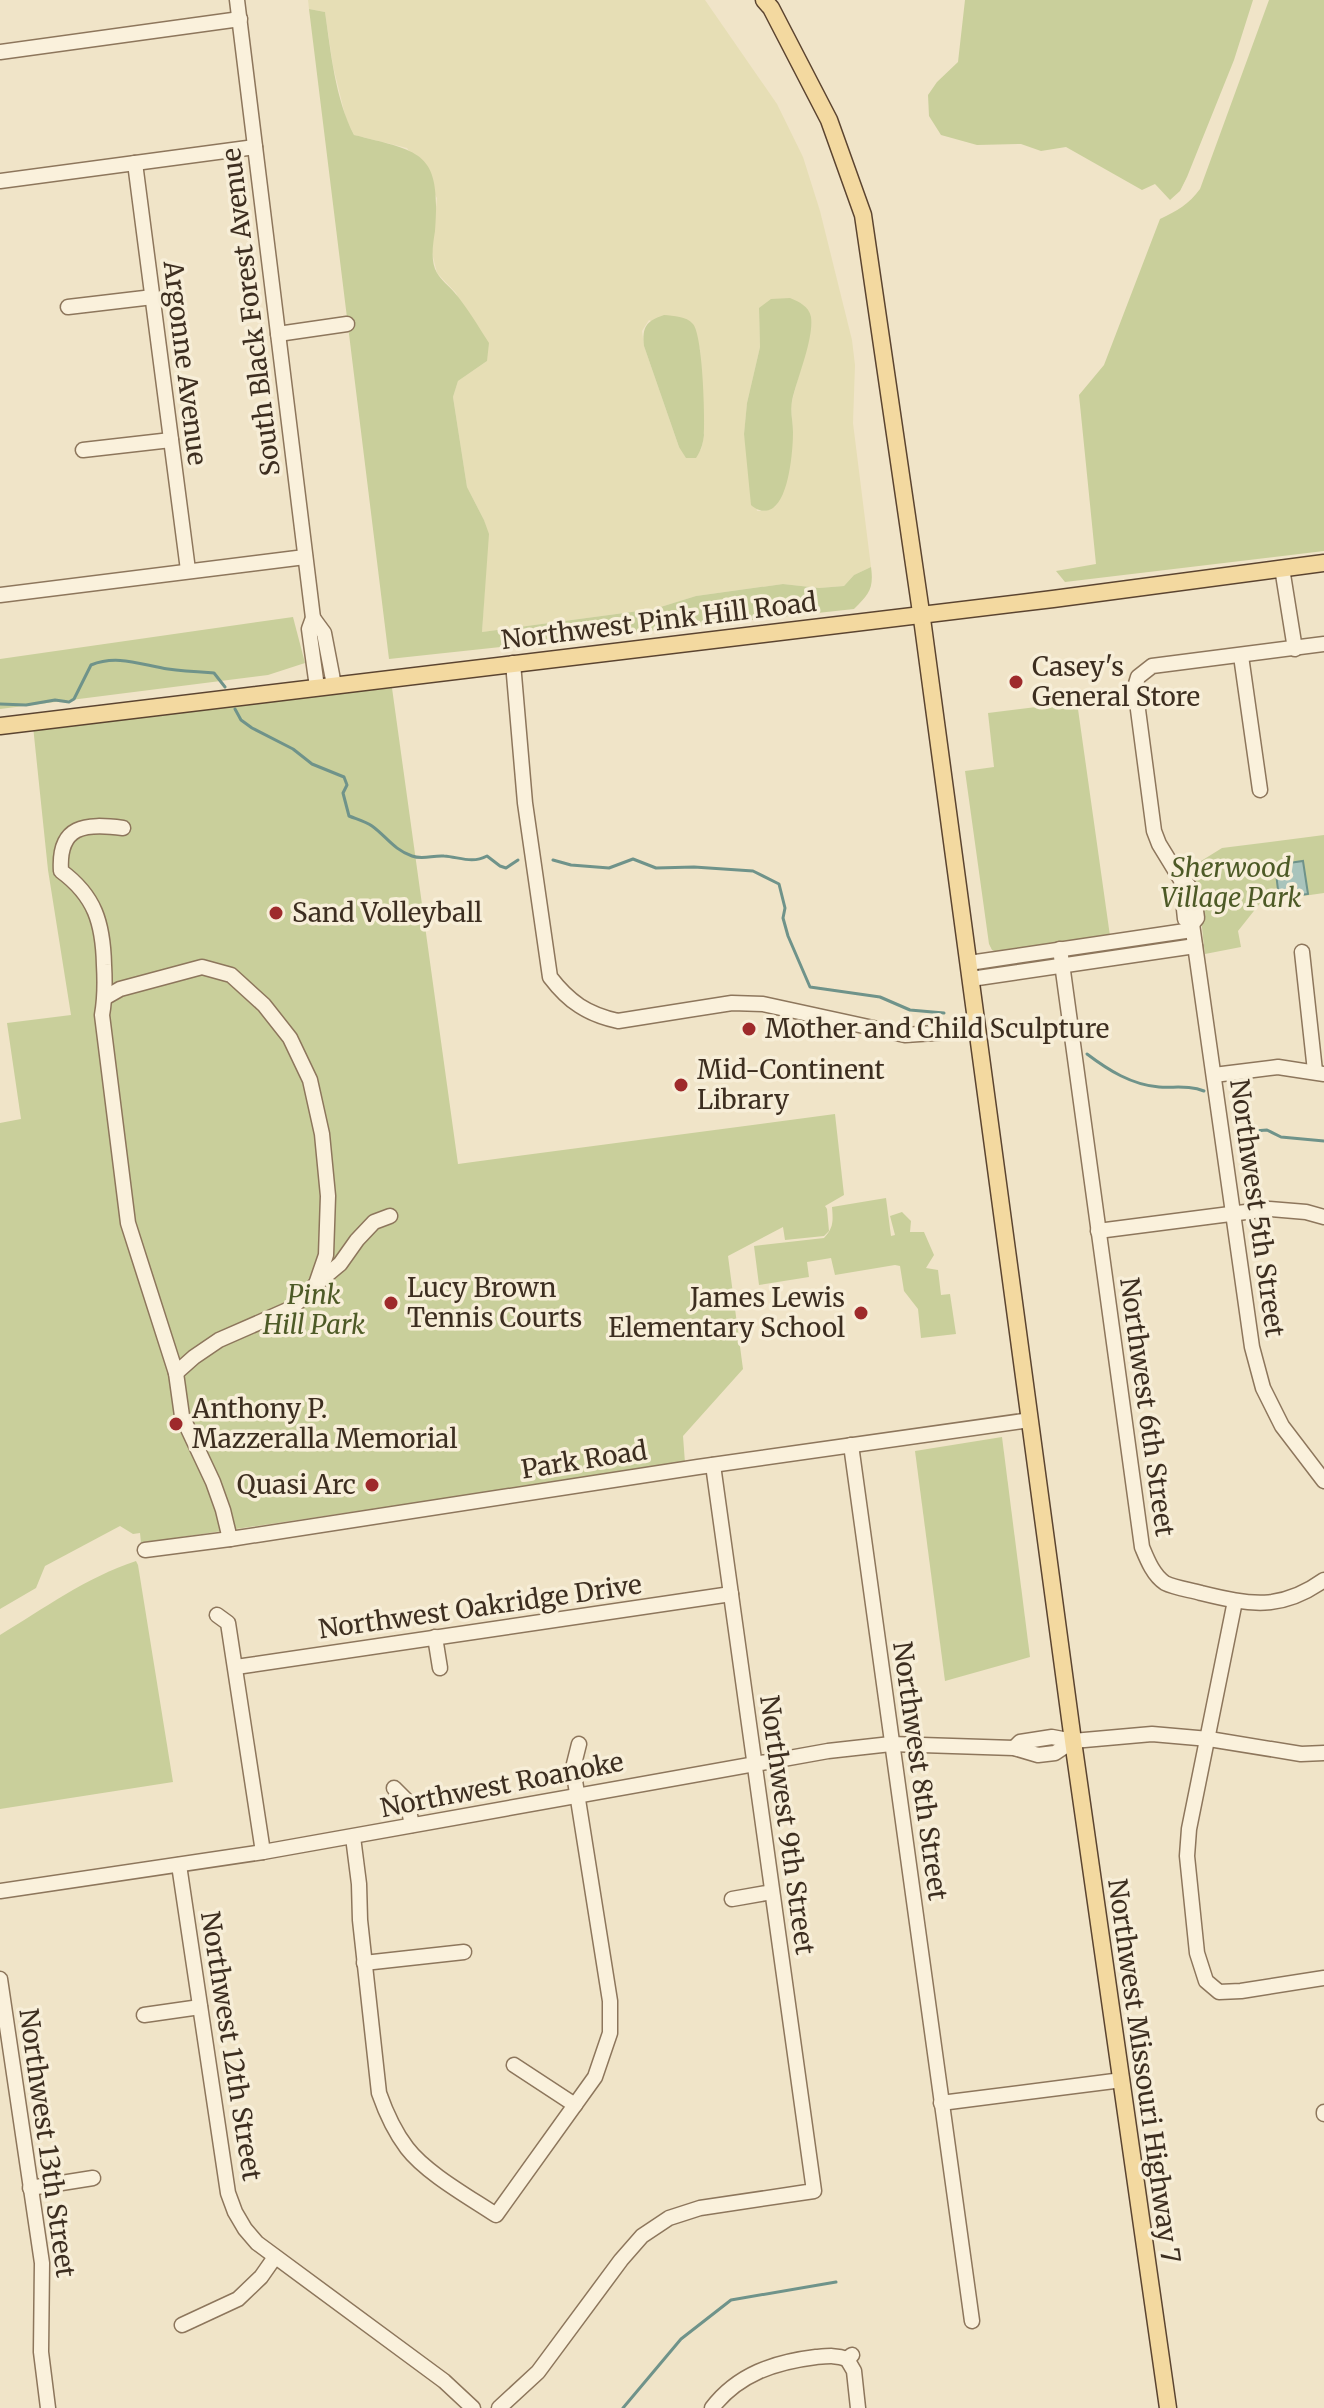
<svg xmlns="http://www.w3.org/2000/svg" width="1324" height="2408" viewBox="0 0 1324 2408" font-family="Merriweather,serif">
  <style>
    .farmland { fill: #e6deb5; fill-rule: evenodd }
    .green { fill: #c9cf9b }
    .water { fill: #a9c4bc; stroke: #6f938a; stroke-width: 2 }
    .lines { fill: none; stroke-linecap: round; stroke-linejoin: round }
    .stream { stroke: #6f938a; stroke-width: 3 }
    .minor-casing { stroke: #8d765c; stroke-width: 17 }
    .major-casing { stroke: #5b4430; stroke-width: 19 }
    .minor { stroke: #faf1dc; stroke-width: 14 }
    .major { stroke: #f3d9a0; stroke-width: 16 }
    .poi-dot { fill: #9e2a2b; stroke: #f7eed8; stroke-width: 3 }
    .labels { text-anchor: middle; stroke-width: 7; stroke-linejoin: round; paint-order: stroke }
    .street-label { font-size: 26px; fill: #3d2e20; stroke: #f7eed8 }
    .poi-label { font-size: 26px; fill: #3d2e20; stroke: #f7eed8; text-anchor: start }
    .park-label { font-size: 26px; font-style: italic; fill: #4d5a26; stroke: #f7eed8 }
  </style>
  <rect width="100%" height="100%" fill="#f0e4c8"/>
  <path class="farmland" d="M308,0h397l72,104 26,53 17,54 32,129 3,25 -2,58 18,144 -17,8 -10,11 -25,2 -36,-4 -87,12 -42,13 -172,23 6,-98 -4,-14 -17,-33 -14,-90 5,-16 29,-20 -31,-68 -19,-20 -5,-20 5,-55 -30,-50 -53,-13 -8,-16 -13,-53 -8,-54 -16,-3zM759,308l51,24 -19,73 2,29 -17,72 -10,5h-9l-13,-77 3,-31 13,-56zM649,320l51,28 4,87 -3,15 -22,-3 -35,-101 -2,-15z"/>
  <g class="green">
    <path d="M965,0h288l-19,60 -47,117 -7,14 -10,9 -15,-16 -13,6 -76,-43 -25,4 -20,-7 -44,1 -36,-10 -12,-19 -1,-21 9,-13 21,-20z"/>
    <path d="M1269,0h55v551l-259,31 -9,-11 40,-7 -17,-169 25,-30 56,-146c17,-8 29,-15 40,-30z"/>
    <path d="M309,9l16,3c6,41 10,86 29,123 69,17 87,17 81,96 -2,13 -5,30 2,42 4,7 12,13 17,19 13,15 24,34 35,51l-2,18 -29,20 -5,16 14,90 17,33 5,14 -7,98 172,-23 42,-13 87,-12 36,4 25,-2 10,-11 17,-8c3,22 -2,27 -17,42l-465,50z"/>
    <path d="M790,298c9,4 19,8 21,19 3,22 -14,61 -19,84 -2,10 1,21 1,31 0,19 -4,65 -20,76 -8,5 -15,3 -22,-3l-7,-71 3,-31 13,-56 -1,-39 12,-9z"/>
    <path d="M664,315c10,1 22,1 29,9 10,12 12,93 11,111 -1,8 -3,16 -8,23h-10l-7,-11 -35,-101c-2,-19 2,-25 20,-31z"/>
    <path d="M293,617l12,46 -37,12 -268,34v-50z"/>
    <path d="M392,688l66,476 377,-50 9,81 -19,11 2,3 2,22 -5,5 -39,4 -2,-13 -55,29 15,113 -60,67 2,27 -544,80 -1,-10 -7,1 -13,-8 -75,40 -9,22 -36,21v-486l21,-4 -14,-96 64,-8 -23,-145 -15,-144z"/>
    <path d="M1077,702l33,234 -111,17 -7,-3 -3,-6 -24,-173 29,-4 -6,-54z"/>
    <path d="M1324,835v58l-63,9 -23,29 3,16 -36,7c-4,-28 -3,-60 -20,-83l37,-23z"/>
    <path d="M886,1198l5,38 4,-1 -5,-19 12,-4 9,9 -1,11h14l10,23 -8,13 12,2 3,25 9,-1 6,40 -35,4 -3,-29 -14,-18 -4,-25 -5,-1 -60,10 -4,-17 -24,4 2,15 -50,8 -5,-39 70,-8c10,-10 9,-18 8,-31z"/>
    <path d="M1002,1437l28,220 -85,24 -30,-230z"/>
    <path d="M136,1561l2,4 35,217 -173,27v-174c43,-26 87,-58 136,-74z"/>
  </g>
  <path class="water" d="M1303,861l5,33 -29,4 -4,-33z"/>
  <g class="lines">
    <g class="stream">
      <path d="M0,704l26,1 29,-5 14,2 5,-3 17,-34c26,-11 51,0 77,4 15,2 31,3 46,4l11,14"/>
      <path d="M235,709l6,11 11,8 41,21 19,15 32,13 3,8 -4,8 6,23c7,3 16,5 23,10 14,10 22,24 40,30 11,4 21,-1 32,0 15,1 28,8 43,0l13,10 6,2 12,-8"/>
      <path d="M553,860l18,5 38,3 24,-9 23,9 38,-1 59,4 26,13 6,24 -2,10 5,18 22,51 70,10 30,13 34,3"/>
      <path d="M1000,1023l59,12"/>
      <path d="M1087,1054c21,16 45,31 72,33 15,1 31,-2 45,4"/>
      <path d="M1241,1132l26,-2 14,7 43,4"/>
      <path d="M623,2408l58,-69 50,-39 105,-18"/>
    </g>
    <g class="minor-casing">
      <g id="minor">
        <path d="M237,0l76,618 -4,11 8,58"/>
        <path d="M0,52l240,-33"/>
        <path d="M135,163l53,407"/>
        <path d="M0,181l255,-34"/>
        <path d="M68,307l85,-10"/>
        <path d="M278,334l69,-10"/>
        <path d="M83,450l88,-10"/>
        <path d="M1282,568l13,81"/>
        <path d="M0,595l305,-38"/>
        <path d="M313,618l11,15 10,52"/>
        <path d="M1324,644l-172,22 -14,11 -3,10 19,144 5,13 22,36 4,39 7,5 60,423 11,41 19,38 42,55"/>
        <path d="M1241,656l19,134"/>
        <path d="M513,663l12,140 25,174c19,25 37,37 68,44l114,-18 31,1 142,31 73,-5"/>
        <path d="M123,828c-38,-5 -65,-3 -62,43 34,25 42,52 43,94 1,17 1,33 -2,50l26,208 48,150 18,-16 25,-17 73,-32 24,-24 24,-20 17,-24 17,-18 16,-6"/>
        <path d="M1182,879c12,8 13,25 15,39l-5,6"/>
        <path d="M1060,949l82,598c5,12 11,28 23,36 10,5 26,7 36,10 49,12 80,18 123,-13"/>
        <path d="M1302,952l13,119"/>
        <path d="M969,963l223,-33"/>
        <path d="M971,979l224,-33"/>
        <path d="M106,997l14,-8 82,-22 29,8 33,30 26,33 20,42 12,54 6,62 -2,59 -10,29"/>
        <path d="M1214,1075l64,-8 46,7"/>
        <path d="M1098,1231l171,-22 37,3 18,5"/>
        <path d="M176,1373l6,43 31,66 10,28 7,29"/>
        <path d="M851,1445l121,876"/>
        <path d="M145,1550l85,-11 468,-72 332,-47"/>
        <path d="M1235,1601l-46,228 -2,27 10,97 9,28 13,11 22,-1 83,-13"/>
        <path d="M217,1615l11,8 35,229"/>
        <path d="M435,1637l5,31"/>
        <path d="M236,1667l495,-73"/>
        <path d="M1014,1748l6,-6 32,-5 21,4 79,-7 57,5 92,15 23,-1"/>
        <path d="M394,1788l13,13 5,24"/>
        <path d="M353,1837l6,47 1,36 19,173c7,20 15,38 28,55 19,25 62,49 89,67l99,-138 15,-44v-32l-37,-233 6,-24"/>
        <path d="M179,1865l49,328 7,19 10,17 12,14 187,138 29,27"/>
        <path d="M0,1891l263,-39 565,-101 63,-7 123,4 24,7 17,-2 18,-12"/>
        <path d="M732,1899l40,-7"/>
        <path d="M364,1963l100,-11"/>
        <path d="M0,1979l42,284 -1,89 7,56"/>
        <path d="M144,2015l56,-8"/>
        <path d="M514,2065l61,40"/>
        <path d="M941,2103l181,-23"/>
        <path d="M1324,2112v2"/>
        <path d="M30,2188l63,-10"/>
        <path d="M182,2325l56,-26 23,-22 14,-20"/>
        <path d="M847,2359l7,12 4,37"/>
        <path d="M499,2408l39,-36 83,-112 21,-24 27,-18 31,-10 114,-17 -101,-726"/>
        <path d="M712,2408c26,-34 63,-46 104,-51 12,-1 21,-2 31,2l5,-4"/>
      </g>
    </g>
    <g class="major-casing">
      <g id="major">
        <path d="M764,0l7,8 58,112 34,95 60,411 150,1115 95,667"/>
        <path d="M0,726l1053,-127 271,-36"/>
      </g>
    </g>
    <use href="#minor" class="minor"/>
    <use href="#major" class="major"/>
  </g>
  <g class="poi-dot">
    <circle cx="1016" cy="682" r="8"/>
    <circle cx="276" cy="913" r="8"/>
    <circle cx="749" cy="1029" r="8"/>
    <circle cx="681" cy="1085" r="8"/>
    <circle cx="391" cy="1303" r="8"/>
    <circle cx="861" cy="1313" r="8"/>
    <circle cx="176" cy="1424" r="8"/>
    <circle cx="372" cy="1485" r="8"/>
  </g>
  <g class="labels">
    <g class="street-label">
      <text transform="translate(251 312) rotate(-97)" y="9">South Black Forest Avenue</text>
      <text transform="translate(185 363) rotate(83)" y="9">Argonne Avenue</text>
      <text transform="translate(659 621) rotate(-7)" y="9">Northwest Pink Hill Road</text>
      <text transform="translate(1257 1208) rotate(82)" y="9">Northwest 5th Street</text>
      <text transform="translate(1147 1407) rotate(82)" y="9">Northwest 6th Street</text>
      <text transform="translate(584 1460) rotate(-9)" y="9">Park Road</text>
      <text transform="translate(480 1607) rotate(-8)" y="9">Northwest Oakridge Drive</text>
      <text transform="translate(920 1771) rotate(82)" y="9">Northwest 8th Street</text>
      <text transform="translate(502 1785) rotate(-11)" y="9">Northwest Roanoke</text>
      <text transform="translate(787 1825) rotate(82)" y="9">Northwest 9th Street</text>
      <text transform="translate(231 2046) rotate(81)" y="9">Northwest 12th Street</text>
      <text transform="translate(1144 2071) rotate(82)" y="9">Northwest Missouri Highway 7</text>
      <text transform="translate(47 2143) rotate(82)" y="9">Northwest 13th Street</text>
    </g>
    <g class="poi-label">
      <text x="1032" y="676">Casey's<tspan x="1032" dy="30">General Store</tspan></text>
      <text x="292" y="922">Sand Volleyball</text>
      <text x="765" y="1038">Mother and Child Sculpture</text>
      <text x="697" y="1079">Mid-Continent<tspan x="697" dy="30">Library</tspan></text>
      <text x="407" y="1297">Lucy Brown<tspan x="407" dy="30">Tennis Courts</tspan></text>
      <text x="845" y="1307" text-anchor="end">James Lewis<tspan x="845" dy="30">Elementary School</tspan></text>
      <text x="192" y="1418">Anthony P.<tspan x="192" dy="30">Mazzeralla Memorial</tspan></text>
      <text x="356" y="1494" text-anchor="end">Quasi Arc</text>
    </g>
    <g class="park-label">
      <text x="1231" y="877">Sherwood<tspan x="1231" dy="30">Village Park</tspan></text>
      <text x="314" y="1304">Pink<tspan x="314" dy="30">Hill Park</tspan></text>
    </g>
  </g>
</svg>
